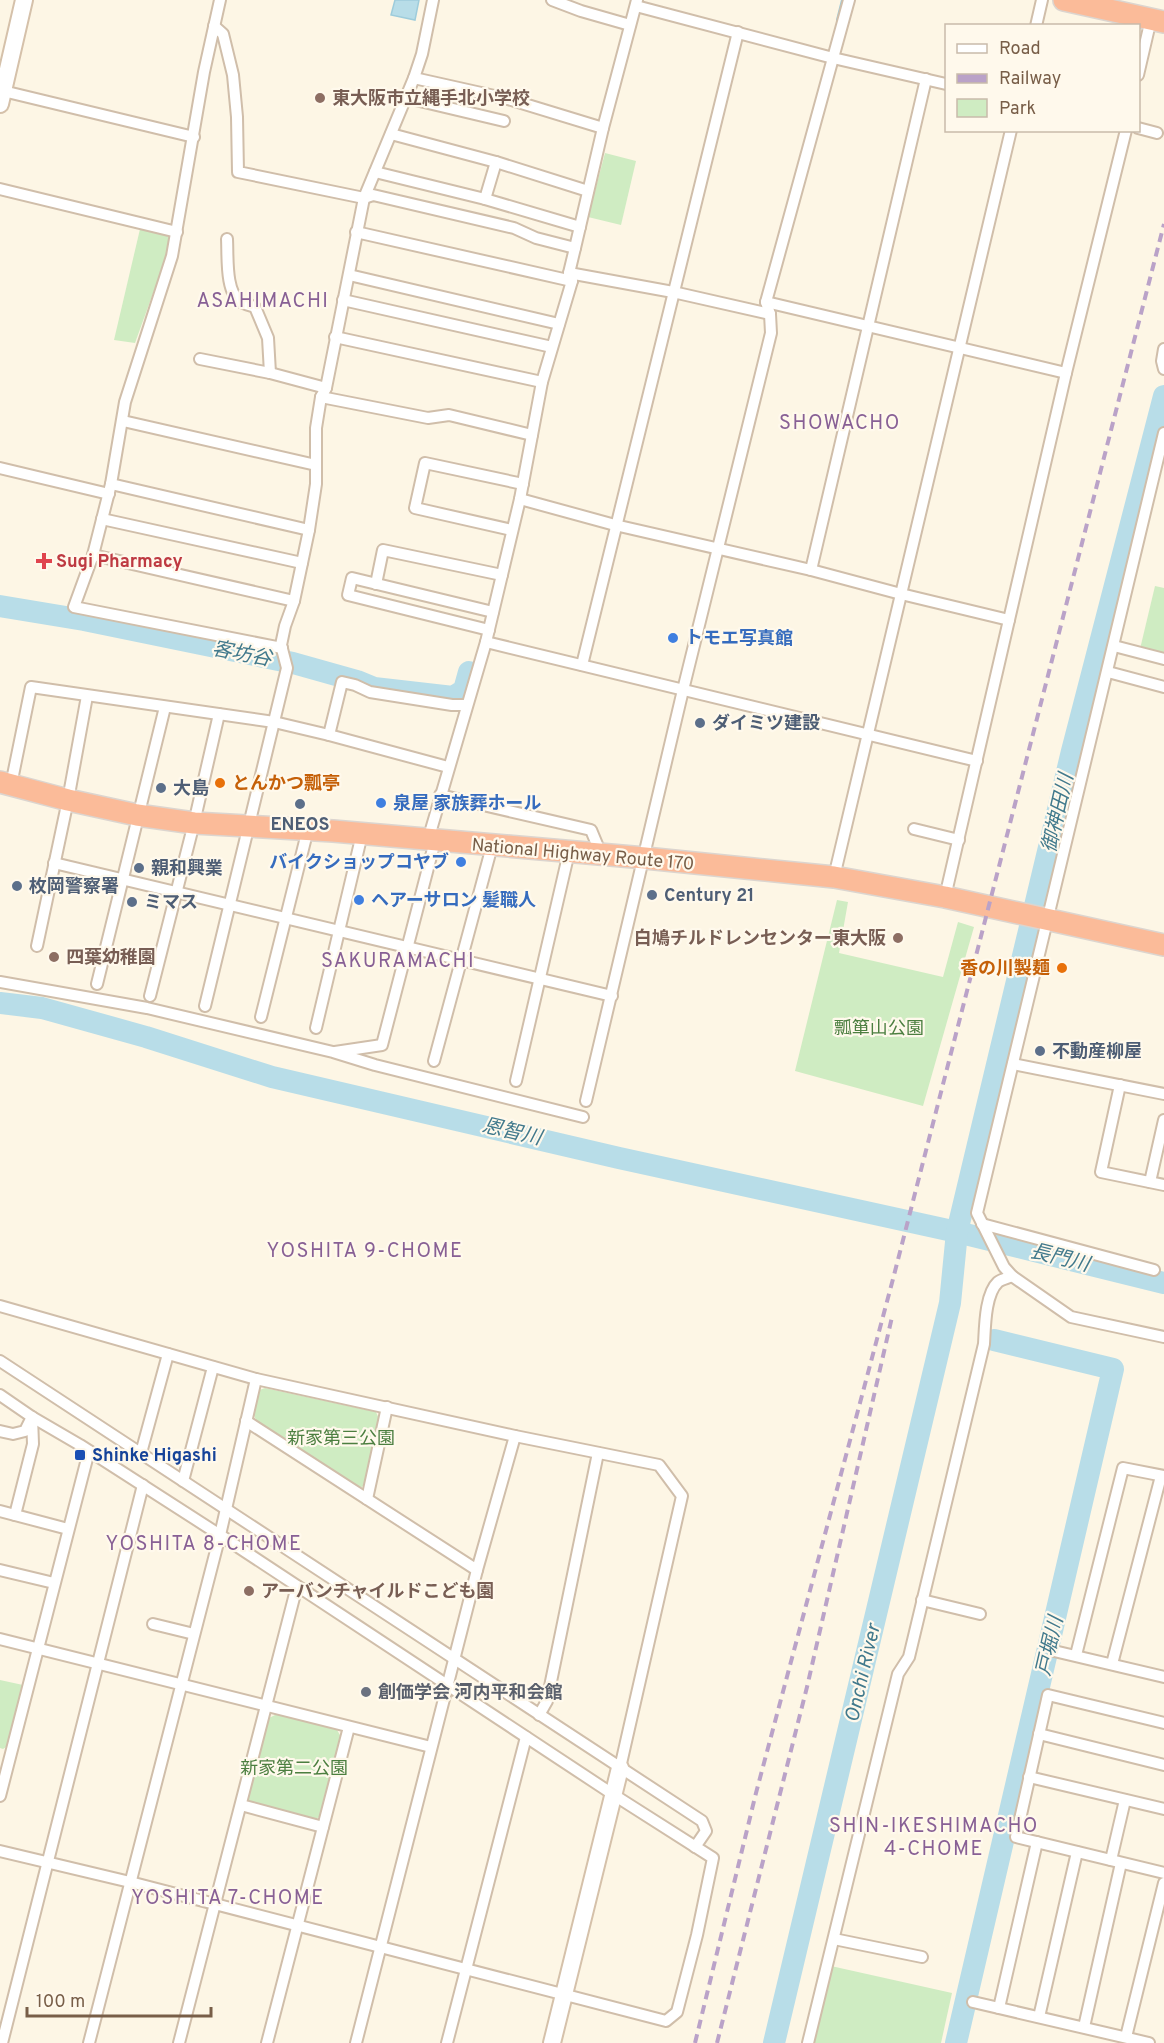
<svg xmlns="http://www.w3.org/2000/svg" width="1164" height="2043" viewBox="0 0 1164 2043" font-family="Overpass,'Noto Sans JP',sans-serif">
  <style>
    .green { fill: #cfecc2 }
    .water { fill: #b8dde8; stroke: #9eccdb; stroke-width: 1.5 }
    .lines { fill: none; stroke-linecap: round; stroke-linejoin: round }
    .stream { stroke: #9eccdb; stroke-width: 4 }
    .river { stroke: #b8dde8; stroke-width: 22 }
    .street-casing { stroke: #d0beaa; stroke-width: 14 }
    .secondary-casing { stroke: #d5c1aa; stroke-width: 20 }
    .highway-casing { stroke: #dcd5cf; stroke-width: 24 }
    .street { stroke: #fff; stroke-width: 10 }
    .secondary { stroke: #fff; stroke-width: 16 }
    .highway { stroke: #fbbb99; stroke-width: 21 }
    .rail { stroke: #baa2c8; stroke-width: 4; stroke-dasharray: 9 6; stroke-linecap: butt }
    .education-dot { fill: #8d6e63; stroke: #fff9ec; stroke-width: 2 }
    .health-dot { fill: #e0444e; stroke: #fff9ec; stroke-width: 2 }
    .shop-dot { fill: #3f7fe0; stroke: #fff9ec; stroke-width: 2 }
    .service-dot { fill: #5c6f8a; stroke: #fff9ec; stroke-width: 2 }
    .food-dot { fill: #e8710a; stroke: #fff9ec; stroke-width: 2 }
    .transit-dot { fill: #1a4fb4; stroke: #fff9ec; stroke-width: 2 }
    .worship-dot { fill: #6b7280; stroke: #fff9ec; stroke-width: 2 }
    .labels { text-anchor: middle; stroke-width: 4.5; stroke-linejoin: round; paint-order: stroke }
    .education-label { font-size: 18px; font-weight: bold; fill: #785e54; stroke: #fff9ec; text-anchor: start }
    .health-label { font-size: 18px; font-weight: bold; fill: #be3a42; stroke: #fff9ec; text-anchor: start }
    .shop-label { font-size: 18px; font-weight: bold; fill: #366cbe; stroke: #fff9ec; text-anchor: start }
    .service-label { font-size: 18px; font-weight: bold; fill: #4e5e75; stroke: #fff9ec; text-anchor: start }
    .food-label { font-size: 18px; font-weight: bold; fill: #c56008; stroke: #fff9ec; text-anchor: start }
    .street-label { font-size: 18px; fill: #785e48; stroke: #fff9ec }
    .park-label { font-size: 18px; fill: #4c7f40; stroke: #fff9ec }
    .transit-label { font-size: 18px; font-weight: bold; fill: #164399; stroke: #fff9ec; text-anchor: start }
    .worship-label { font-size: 18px; font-weight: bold; fill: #5b616d; stroke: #fff9ec; text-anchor: start }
    .neighbourhood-label { font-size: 20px; letter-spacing: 1.5px; fill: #886095; stroke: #fff9ec }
    .water-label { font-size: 20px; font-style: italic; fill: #41798c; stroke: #fff9ec }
  </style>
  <rect width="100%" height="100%" fill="#fdf6e5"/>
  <g class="green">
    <path d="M605,153l31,8 -15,64 -33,-8z"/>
    <path d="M140,229l27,7 5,5 -37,102 -21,-3z"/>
    <path d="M1155,586l9,2v68l-24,-7z"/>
    <path d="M837,900l11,2 -9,51 104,24 15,-55 16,5 -51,179 -128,-35z"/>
    <path d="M265,1388l111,24 4,9 -15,64 -7,4 -100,-65 -7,-15 3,-17z"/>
    <path d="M0,1680l23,5 -14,60 -6,4 -3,-1z"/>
    <path d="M277,1714l59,14 5,9 -19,78 -9,6 -62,-16 -3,-5 19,-81z"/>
    <path d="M831,1966l121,27 -11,50h-130z"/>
  </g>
  <path class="water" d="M395,0h24l-4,20 -24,-5z"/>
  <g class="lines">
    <path class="stream" d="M838,20l5,-20"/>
    <g class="river">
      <path d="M0,606l84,14 209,43 64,18 17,7 79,9 11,-7 5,-18"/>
      <path d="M0,1003l42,5 104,29 126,40 347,81 338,74 207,51"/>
      <path d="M774,2043l176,-740 7,-71 115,-481 92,-355"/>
      <path d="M956,2043l157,-674 -119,-29"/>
    </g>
    <g class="street-casing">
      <g id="street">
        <path d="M220,0l-16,72 -32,184 -47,146 -14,82 -18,71 -19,52 208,41"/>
        <path d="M552,0l29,11 49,14"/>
        <path d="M849,0l-16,58 113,26"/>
        <path d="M214,26l9,8 10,41 4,42 1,55 126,26 9,-3 141,33 22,10 39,10"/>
        <path d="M1036,26l6,-26"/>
        <path d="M1138,75l13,-56"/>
        <path d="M414,78l94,21 95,29"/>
        <path d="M3,91l191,46"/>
        <path d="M407,98l97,23"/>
        <path d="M1138,128l19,5"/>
        <path d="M391,134l105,28 92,29"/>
        <path d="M496,162l-11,37 95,28"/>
        <path d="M375,172l110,27"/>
        <path d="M0,189l177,43"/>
        <path d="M356,232l216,49"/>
        <path d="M227,239c1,17 -2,54 14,63 4,2 10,4 14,5l13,31 2,35"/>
        <path d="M569,273l104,19 97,22"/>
        <path d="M349,275l210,49"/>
        <path d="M343,300l209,47"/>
        <path d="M766,302l300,71"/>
        <path d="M335,337l207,45"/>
        <path d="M1164,349l-2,12 2,8"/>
        <path d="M200,359l70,14 56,15"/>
        <path d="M321,397l107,21 21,-3 83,20"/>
        <path d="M123,421l193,44"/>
        <path d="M0,468l109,26"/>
        <path d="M111,484l198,46"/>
        <path d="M520,499l95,26 196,45 90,24 108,26"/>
        <path d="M102,519l200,44"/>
        <path d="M512,530l-97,-22 10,-45 98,21"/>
        <path d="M93,555l201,46"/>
        <path d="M811,570l115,-491"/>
        <path d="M376,584l7,-34 119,25"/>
        <path d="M489,630l-141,-35 4,-17 141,34"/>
        <path d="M486,642l491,119"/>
        <path d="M1114,646l50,13"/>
        <path d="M582,665l156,-633"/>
        <path d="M1108,672l56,15"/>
        <path d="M329,735l13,-53 13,3 15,7 82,13h15"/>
        <path d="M11,785l20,-98 243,35 55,13 119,32"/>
        <path d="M440,795l151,35 10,24"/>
        <path d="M914,829l45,11"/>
        <path d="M428,840l58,-198 34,-143 22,-117 30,-101 -3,-8 6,-25 28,-120 34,-128"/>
        <path d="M54,863l558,133"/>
        <path d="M834,877l177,-747"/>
        <path d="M945,897l121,-524 60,-243"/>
        <path d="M37,946l31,-146 19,-104"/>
        <path d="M0,982l147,26 186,44 42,13 208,52"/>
        <path d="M97,984l68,-277"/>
        <path d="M150,996l44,-173 25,-109"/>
        <path d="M205,1006l82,-338 -6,-23 4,-19 9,-25 15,-71 7,-46v-56l5,-31 5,-9 38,-190 50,-120 8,-24 11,-54"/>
        <path d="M261,1017l47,-188"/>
        <path d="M316,1028l46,-194"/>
        <path d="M335,1052l47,-7 53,-204"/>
        <path d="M434,1061l58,-215"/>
        <path d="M1013,1064l151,30"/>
        <path d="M516,1081l53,-229"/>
        <path d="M1120,1085l-19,87 63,13"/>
        <path d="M586,1101l97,-411 88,-357 -1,-19 -4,-12 67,-244 -197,-52"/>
        <path d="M1150,1182l14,-62"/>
        <path d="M982,1224l172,46"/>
        <path d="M1012,1276l59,41 93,20"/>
        <path d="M0,1306l256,73 259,57 144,29 23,31 -62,272"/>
        <path d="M0,1361l702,460 4,10 -11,16"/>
        <path d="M0,1395l32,22 48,28 140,90 394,260 99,63 -16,77 -20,77 -11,9 -536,-139 -130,-31"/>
        <path d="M246,1421l231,149"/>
        <path d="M0,1431l13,3 12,-3 6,-12"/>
        <path d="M141,1453l27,-99"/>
        <path d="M183,1481l30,-114"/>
        <path d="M367,1499l20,-92"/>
        <path d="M0,1511l68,18"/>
        <path d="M15,1515l18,-71 -1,-27"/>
        <path d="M0,1570l54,13"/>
        <path d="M922,1600l58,14"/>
        <path d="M153,1624l41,10"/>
        <path d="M0,1639l431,108"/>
        <path d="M1054,1651l110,26"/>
        <path d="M1076,1655l47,-187 41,8"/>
        <path d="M1112,1664l49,-188"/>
        <path d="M539,1715l8,-14 51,-248"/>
        <path d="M1164,1723l-116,-28 -32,142 148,36"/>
        <path d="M1039,1734l125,31"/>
        <path d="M1029,1777l135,32"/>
        <path d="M0,1796l89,-345"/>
        <path d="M241,1805l82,22"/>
        <path d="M1111,1860l14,-60"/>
        <path d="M834,1939l88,18"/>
        <path d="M973,2002l176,41"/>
        <path d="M999,2008l38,-166"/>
        <path d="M1039,2017l38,-165"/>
        <path d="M1084,2027l37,-164"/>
        <path d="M1126,2037l38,-154"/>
        <path d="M2,2043l141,-558"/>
        <path d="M89,2043l131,-508 36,-156"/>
        <path d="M179,2043l118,-457"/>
        <path d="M267,2043l82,-316"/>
        <path d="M356,2043l121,-473 38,-134"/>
        <path d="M447,2043l79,-306"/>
        <path d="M808,2043l90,-369 11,-17 75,-313c1,-17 1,-50 14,-62 4,-3 10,-4 14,-6l-8,-9 -27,-54 187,-780"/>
      </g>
    </g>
    <g class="secondary-casing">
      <g id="secondary">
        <path d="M0,104l24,-104"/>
        <path d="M552,2043l68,-275"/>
      </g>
    </g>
    <g class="highway-casing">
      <g id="highway">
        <path d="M1064,0l100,22"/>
        <path d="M0,782l68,18 69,15 57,8 139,8 312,27 189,19 111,20 219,48"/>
      </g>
    </g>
    <use href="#street" class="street"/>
    <use href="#secondary" class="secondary"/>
    <use href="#highway" class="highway"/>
    <g class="rail">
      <path d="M695,2043l61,-250 137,-514 271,-1055"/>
      <path d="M717,2043l90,-356 85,-370"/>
    </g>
  </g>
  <g class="education-dot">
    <circle cx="320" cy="98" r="6"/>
    <circle cx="898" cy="938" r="6"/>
    <circle cx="54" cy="957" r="6"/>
    <circle cx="249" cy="1591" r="6"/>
  </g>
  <path class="health-dot" d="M41 552h6v6h6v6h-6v6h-6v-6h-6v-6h6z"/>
  <g class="shop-dot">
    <circle cx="673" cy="638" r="6"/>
    <circle cx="381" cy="803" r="6"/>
    <circle cx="461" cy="862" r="6"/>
    <circle cx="359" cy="900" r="6"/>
  </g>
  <g class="service-dot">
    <circle cx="700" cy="723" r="6"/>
    <circle cx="161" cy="788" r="6"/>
    <circle cx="300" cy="804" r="6"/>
    <circle cx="139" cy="868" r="6"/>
    <circle cx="17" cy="886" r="6"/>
    <circle cx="652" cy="895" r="6"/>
    <circle cx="132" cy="902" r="6"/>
    <circle cx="1040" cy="1051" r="6"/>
  </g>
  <g class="food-dot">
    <circle cx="220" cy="783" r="6"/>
    <circle cx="1062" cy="968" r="6"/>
  </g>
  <rect class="transit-dot" x="74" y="1449" width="12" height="12" rx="3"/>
  <circle class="worship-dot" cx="366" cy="1692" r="6"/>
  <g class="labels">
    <g class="education-label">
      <text x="332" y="104">東大阪市立縄手北小学校</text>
      <text x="886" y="944" text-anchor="end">白鳩チルドレンセンター東大阪</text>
      <text x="66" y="963">四葉幼稚園</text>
      <text x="261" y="1597">アーバンチャイルドこども園</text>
    </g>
    <g class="health-label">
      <text x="56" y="567">Sugi Pharmacy</text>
    </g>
    <g class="shop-label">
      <text x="685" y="644">トモエ写真館</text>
      <text x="393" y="809">泉屋 家族葬ホール</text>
      <text x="449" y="868" text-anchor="end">バイクショップコヤブ</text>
      <text x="371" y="906">ヘアーサロン 髪職人</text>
    </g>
    <g class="service-label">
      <text x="712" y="729">ダイミツ建設</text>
      <text x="173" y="794">大島</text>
      <text x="300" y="830" text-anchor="middle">ENEOS</text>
      <text x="151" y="874">親和興業</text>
      <text x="29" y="892">枚岡警察署</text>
      <text x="664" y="901">Century 21</text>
      <text x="144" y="908">ミマス</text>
      <text x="1052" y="1057">不動産柳屋</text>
    </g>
    <g class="food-label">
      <text x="232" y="789">とんかつ瓢亭</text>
      <text x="1050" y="974" text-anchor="end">香の川製麺</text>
    </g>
    <g class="street-label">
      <text transform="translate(583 854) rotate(5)" y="6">National Highway Route 170</text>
    </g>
    <g class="park-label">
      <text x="879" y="1034">瓢箪山公園</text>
      <text x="341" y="1444">新家第三公園</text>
      <text x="294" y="1774">新家第二公園</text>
    </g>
    <g class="transit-label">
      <text x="92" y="1461">Shinke Higashi</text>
    </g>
    <g class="worship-label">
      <text x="378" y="1698">創価学会 河内平和会館</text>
    </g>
    <g class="neighbourhood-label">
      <text x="263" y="307">ASAHIMACHI</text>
      <text x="840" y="429">SHOWACHO</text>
      <text x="398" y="967">SAKURAMACHI</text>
      <text x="365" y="1257">YOSHITA 9-CHOME</text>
      <text x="204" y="1550">YOSHITA 8-CHOME</text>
      <text x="934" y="1832">SHIN-IKESHIMACHO<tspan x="934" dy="23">4-CHOME</tspan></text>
      <text x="228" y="1904">YOSHITA 7-CHOME</text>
    </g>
    <g class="water-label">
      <text transform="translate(242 653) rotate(11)" y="7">客坊谷</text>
      <text transform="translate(1057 813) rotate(-77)" y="7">御神田川</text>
      <text transform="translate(512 1131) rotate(13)" y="7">恩智川</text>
      <text transform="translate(1060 1257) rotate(14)" y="7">長門川</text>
      <text transform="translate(1049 1646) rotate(-77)" y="7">戸堀川</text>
      <text transform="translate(862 1673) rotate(-77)" y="7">Onchi River</text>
    </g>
  </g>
  <rect x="945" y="24" width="195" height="108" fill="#fff9ec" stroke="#c9bbaa" stroke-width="1.5"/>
  <rect x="957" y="44" width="30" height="9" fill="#ffffff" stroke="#c9bbaa" stroke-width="1.5"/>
  <text x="999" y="54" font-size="18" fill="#785e48">Road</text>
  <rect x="957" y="74" width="30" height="9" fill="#baa2c8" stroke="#c9bbaa" stroke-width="1.5"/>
  <text x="999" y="84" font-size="18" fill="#785e48">Railway</text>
  <rect x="957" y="99" width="30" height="18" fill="#cfecc2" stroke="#c9bbaa" stroke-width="1.5"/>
  <text x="999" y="114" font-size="18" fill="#785e48">Park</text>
  <path d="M27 2007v9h184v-9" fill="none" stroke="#785e48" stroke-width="3"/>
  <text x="36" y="2007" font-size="18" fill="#785e48" stroke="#fff9ec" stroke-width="4.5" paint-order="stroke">100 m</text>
</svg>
